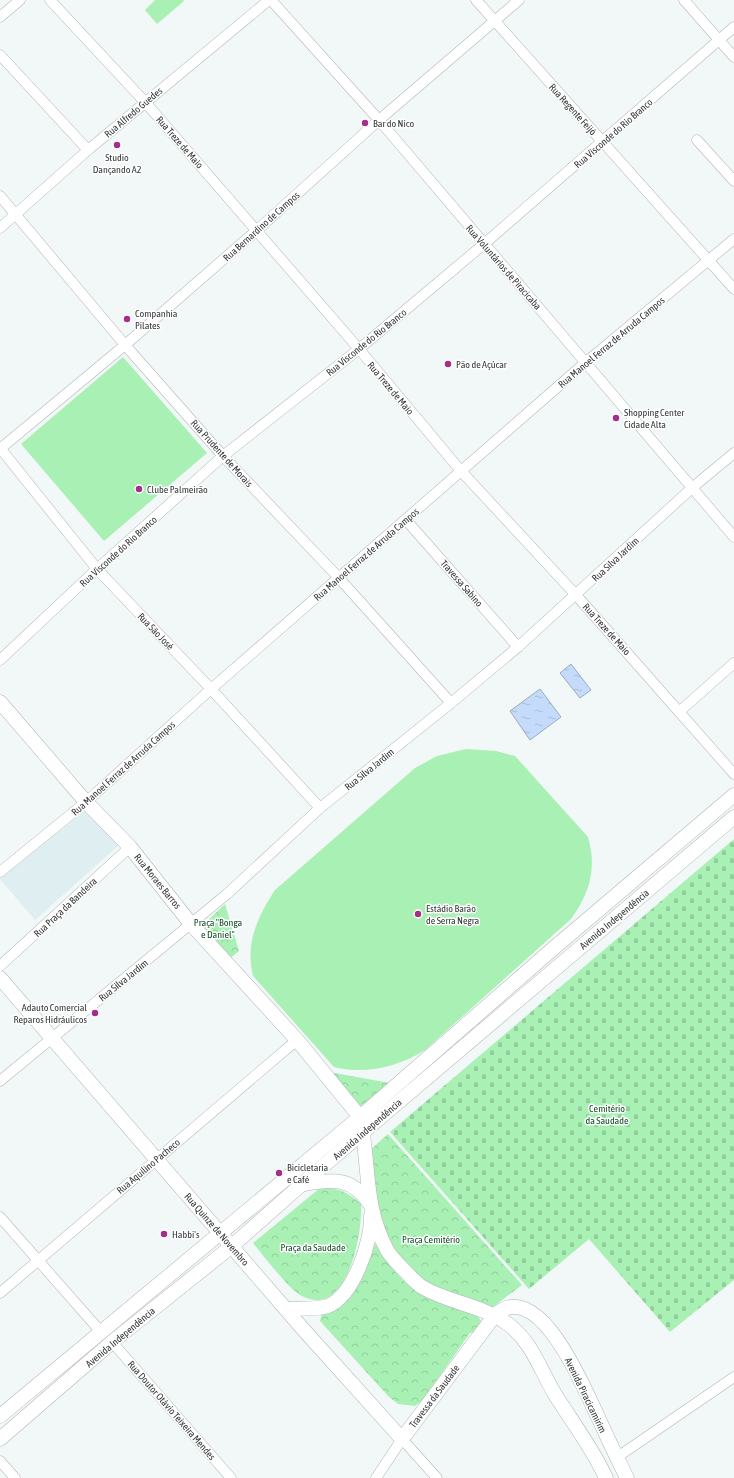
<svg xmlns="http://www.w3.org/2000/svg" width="734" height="1478" viewBox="0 0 734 1478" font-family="'Asap Condensed',sans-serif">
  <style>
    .built { fill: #dfeef0 }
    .forest { fill: url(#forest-crowns) }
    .cemetery { fill: url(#cemetery-stones) }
    .pitch { fill: #a8f0b4 }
    .water { fill: url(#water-ripples); stroke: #9aaac0 }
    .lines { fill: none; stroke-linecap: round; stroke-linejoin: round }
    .minor-casing { stroke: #b0b5b6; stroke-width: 11 }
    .secondary-casing { stroke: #b0b5b6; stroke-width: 15 }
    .minor { stroke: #fff; stroke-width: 10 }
    .secondary { stroke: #fff; stroke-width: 14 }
    .poi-dot { fill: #a52f88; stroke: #fff; stroke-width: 1.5 }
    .labels { text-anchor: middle; stroke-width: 3; stroke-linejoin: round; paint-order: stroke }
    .street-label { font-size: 10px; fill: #353738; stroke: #fff }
    .poi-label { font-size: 10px; fill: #353738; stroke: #fff; text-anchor: start }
    .park-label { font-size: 10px; fill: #104d23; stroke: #fff }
  </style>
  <defs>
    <pattern id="forest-crowns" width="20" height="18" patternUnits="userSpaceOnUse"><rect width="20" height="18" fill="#a8f0b4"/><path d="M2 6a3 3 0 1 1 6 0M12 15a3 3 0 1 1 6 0" fill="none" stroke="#91ce9c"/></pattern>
    <pattern id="cemetery-stones" width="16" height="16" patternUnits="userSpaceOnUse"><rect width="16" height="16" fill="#a8f0b4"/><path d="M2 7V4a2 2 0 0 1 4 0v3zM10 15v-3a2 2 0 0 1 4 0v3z" fill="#91ce9c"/></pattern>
    <pattern id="water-ripples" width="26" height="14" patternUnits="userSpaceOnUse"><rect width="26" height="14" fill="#c5dbfb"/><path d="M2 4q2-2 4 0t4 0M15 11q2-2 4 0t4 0" fill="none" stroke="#aabdd8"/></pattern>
  </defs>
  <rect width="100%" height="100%" fill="#f2f8f8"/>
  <path class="built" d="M86,810l32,36 -83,74 -35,-41z"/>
  <g class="forest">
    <path d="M225,904l14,47 -10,8 -28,-32z"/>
    <path d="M329,1072l61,11 -33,26z"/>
    <path d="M388,1134l134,151 -32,24 -70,-29 -28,-30 -9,-21 -8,-35 -6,-43z"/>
    <path d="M320,1188c19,0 26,3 41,16 2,29 -14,118 -61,91 -12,-7 -37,-40 -47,-52z"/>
    <path d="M373,1244l4,1c11,22 33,46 56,55 14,7 30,10 44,15l4,6 -2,10 -9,2 -48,68 -7,5 -17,-2 -9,-7 -69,-76 2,-8z"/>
  </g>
  <path class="cemetery" d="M734,839v441l-64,52 -81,-93 -60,50 -139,-157z"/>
  <g class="pitch">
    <path d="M155,0h28l1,1 -27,23 -12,-14z"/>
    <path d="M123,357l84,96 -103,88 -83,-97z"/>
    <path d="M466,749l30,2 19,5 73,81c9,31 2,56 -17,82l-146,131c-27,17 -60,25 -91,17l-81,-91c-8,-33 4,-58 22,-86l140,-122 22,-12z"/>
  </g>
  <g class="water">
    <path d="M571,664l20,26 -11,8 -20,-25z"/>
    <path d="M540,689l21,28 -31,23 -20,-29z"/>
  </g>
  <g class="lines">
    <g class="minor-casing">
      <g id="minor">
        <path d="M50,0l95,102 214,247 102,122 115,124 158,179"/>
        <path d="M271,0l108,120 355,417"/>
        <path d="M476,0l258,289"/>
        <path d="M684,0l50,57"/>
        <path d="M0,17l20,-17"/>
        <path d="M0,55l88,95"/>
        <path d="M697,140l37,41"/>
        <path d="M0,196l125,149 98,111 116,122 112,125"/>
        <path d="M0,228l88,-78 181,-150"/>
        <path d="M0,448l97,121 114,120 109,119"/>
        <path d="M0,449l125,-104 131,-114 123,-111 140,-120"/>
        <path d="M406,520l112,127"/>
        <path d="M0,660l97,-91 126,-113 136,-107 125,-105 250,-217"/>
        <path d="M680,711l54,-48"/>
        <path d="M0,872l86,-70 125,-113 374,-326 149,-124"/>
        <path d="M0,966l130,-119"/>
        <path d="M0,1081l227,-187 93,-86 131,-105 67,-56 175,-160 41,-34"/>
        <path d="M0,1217l101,115"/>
        <path d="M0,1293l297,-253"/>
        <path d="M112,1342l119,136"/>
        <path d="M616,1458l118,-81"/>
        <path d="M0,1461l15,17"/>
        <path d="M376,1478l26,-39 35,39"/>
      </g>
    </g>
    <g class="secondary-casing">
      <g id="secondary">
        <path d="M0,702l86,100 44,45 61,77 106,116 63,77c10,46 3,89 27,133 4,7 11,14 17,20 6,6 12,13 18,17 27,16 60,18 86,37 25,19 32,46 48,72 17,27 37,53 50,82"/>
        <path d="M0,978l302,350 100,111 93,-124c44,-39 89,73 103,102 9,20 19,41 29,61"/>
        <path d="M304,1184c29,-5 48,-7 66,20"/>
        <path d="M286,1309c13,-1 30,1 42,-3 26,-11 44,-65 43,-91"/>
        <path d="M0,1416l360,-299 195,-170 179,-152"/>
        <path d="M0,1439l112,-97 120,-96 70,-62 432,-367"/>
      </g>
    </g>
    <use href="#minor" class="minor"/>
    <use href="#secondary" class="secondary"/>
  </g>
  <g class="poi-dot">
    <circle cx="365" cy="123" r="4"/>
    <circle cx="117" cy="145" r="4"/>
    <circle cx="127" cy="319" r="4"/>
    <circle cx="448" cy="364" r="4"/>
    <circle cx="616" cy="418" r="4"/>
    <circle cx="139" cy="489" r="4"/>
    <circle cx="418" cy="914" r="4"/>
    <circle cx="95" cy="1013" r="4"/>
    <circle cx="279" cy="1173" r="4"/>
    <circle cx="164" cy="1234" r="4"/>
  </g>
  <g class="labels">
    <g class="street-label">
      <text transform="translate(573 109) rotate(48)" y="4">Rua Regente Feijó</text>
      <text transform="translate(133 112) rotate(-40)" y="4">Rua Alfredo Guedes</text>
      <text transform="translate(613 133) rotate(-41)" y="4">Rua Visconde do Rio Branco</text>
      <text transform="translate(180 142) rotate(49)" y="4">Rua Treze de Maio</text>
      <text transform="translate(261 226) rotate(-42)" y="4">Rua Bernardino de Campos</text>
      <text transform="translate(504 267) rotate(49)" y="4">Rua Voluntários de Piracicaba</text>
      <text transform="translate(366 342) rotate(-39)" y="4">Rua Visconde do Rio Branco</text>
      <text transform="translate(611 342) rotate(-40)" y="4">Rua Manoel Ferraz de Arruda Campos</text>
      <text transform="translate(391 388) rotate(50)" y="4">Rua Treze de Maio</text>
      <text transform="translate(222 453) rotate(48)" y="4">Rua Prudente de Morais</text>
      <text transform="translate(118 551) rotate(-42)" y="4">Rua Visconde do Rio Branco</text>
      <text transform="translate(366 554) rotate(-41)" y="4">Rua Manoel Ferraz de Arruda Campos</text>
      <text transform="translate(615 559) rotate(-43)" y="4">Rua Silva Jardim</text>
      <text transform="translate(462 583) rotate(49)" y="4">Travessa Sabino</text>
      <text transform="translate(607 629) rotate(48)" y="4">Rua Treze de Maio</text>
      <text transform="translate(156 631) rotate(46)" y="4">Rua São José</text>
      <text transform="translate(123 768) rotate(-42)" y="4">Rua Manoel Ferraz de Arruda Campos</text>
      <text transform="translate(369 769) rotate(-39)" y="4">Rua Silva Jardim</text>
      <text transform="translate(158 881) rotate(51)" y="4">Rua Moraes Barros</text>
      <text transform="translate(65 907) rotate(-43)" y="4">Rua Praça da Bandeira</text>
      <text transform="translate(614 919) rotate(-40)" y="4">Avenida Independência</text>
      <text transform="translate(123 980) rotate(-39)" y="4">Rua Silva Jardim</text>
      <text transform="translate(367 1129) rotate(-41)" y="4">Avenida Independência</text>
      <text transform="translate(148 1166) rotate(-40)" y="4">Rua Aquilino Pacheco</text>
      <text transform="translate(217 1229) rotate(49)" y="4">Rua Quinze de Novembro</text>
      <text transform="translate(120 1337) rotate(-40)" y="4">Avenida Independência</text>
      <text transform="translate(586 1395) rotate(64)" y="4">Avenida Piracicamirim</text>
      <text transform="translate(434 1396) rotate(-53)" y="4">Travessa da Saudade</text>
      <text transform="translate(172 1410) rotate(49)" y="4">Rua Doutor Otávio Teixeira Mendes</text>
    </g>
    <g class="poi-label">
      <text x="373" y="127">Bar do Nico</text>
      <text x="117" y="161" text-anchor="middle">Studio<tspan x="117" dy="12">Dançando A2</tspan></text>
      <text x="135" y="317">Companhia<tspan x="135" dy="12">Pilates</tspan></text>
      <text x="456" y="368">Pão de Açúcar</text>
      <text x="624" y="416">Shopping Center<tspan x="624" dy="12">Cidade Alta</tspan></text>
      <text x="147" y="493">Clube Palmeirão</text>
      <text x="426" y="912">Estádio Barão<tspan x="426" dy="12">de Serra Negra</tspan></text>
      <text x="87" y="1011" text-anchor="end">Adauto Comercial<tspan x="87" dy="12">Reparos Hidráulicos</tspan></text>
      <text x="287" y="1171">Bicicletaria<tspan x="287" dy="12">e Café</tspan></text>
      <text x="172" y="1238">Habbi's</text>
    </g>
    <g class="park-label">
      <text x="218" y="926">Praça "Bonga<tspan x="218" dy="12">e Daniel"</tspan></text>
      <text x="607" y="1112">Cemitério<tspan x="607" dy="12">da Saudade</tspan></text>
      <text x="431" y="1243">Praça Cemitério</text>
      <text x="313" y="1251">Praça da Saudade</text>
    </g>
  </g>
</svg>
